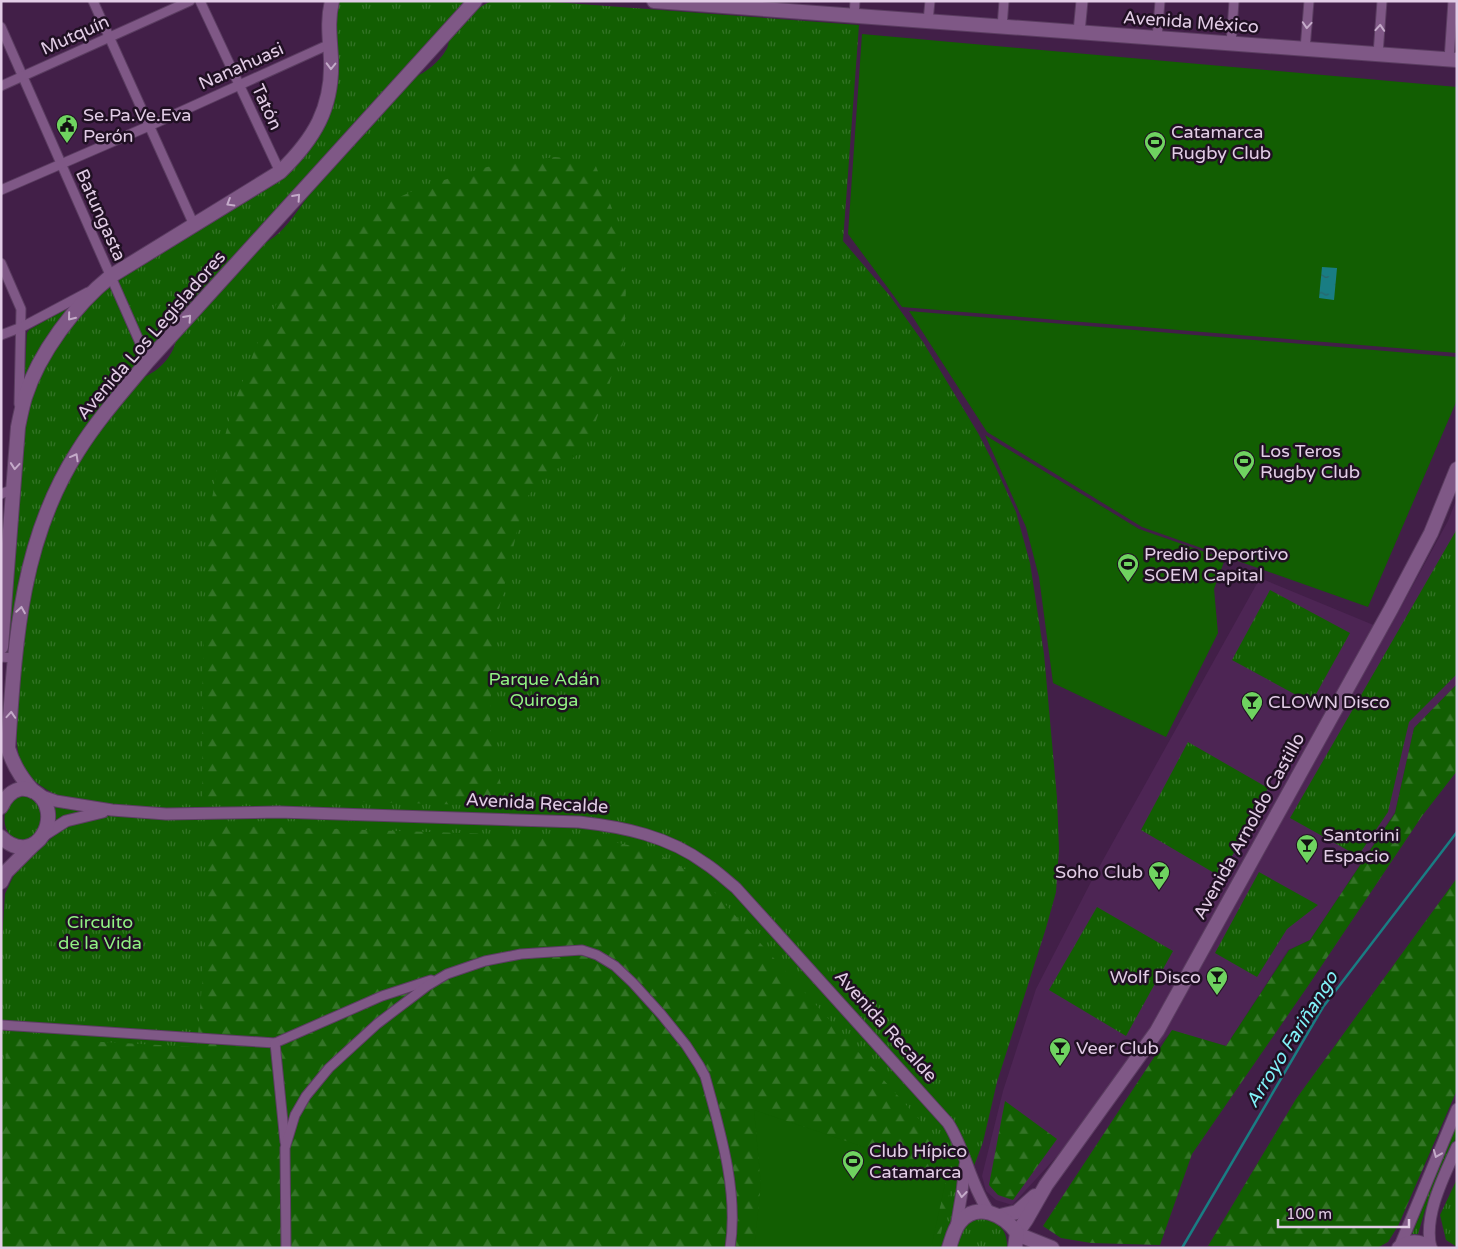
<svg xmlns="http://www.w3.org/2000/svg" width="1458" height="1249" viewBox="0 0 1458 1249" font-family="'Varela Round',sans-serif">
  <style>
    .built { fill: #4d2554 }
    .grass { fill: url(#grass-tufts) }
    .forest { fill: url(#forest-firs) }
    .pitch { fill: #125e02 }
    .water { fill: url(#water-ripples) }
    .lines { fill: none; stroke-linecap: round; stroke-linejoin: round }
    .stream { stroke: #197d83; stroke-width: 2.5 }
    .minor-casing { stroke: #5b3d61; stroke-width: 11 }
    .tertiary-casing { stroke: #5b3d61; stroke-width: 13 }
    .secondary-casing { stroke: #5b3d61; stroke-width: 16 }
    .minor { stroke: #7f5886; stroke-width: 9 }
    .tertiary { stroke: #7f5886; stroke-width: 11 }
    .secondary { stroke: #7f5886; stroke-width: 14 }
    .oneway { stroke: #c4aac9 }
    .labels { text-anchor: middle; stroke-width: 5; stroke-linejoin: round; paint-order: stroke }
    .street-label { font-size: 18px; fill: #e2cde6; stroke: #201023 }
    .poi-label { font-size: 18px; fill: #e2cde6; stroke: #201023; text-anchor: start }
    .park-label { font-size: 18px; fill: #91f283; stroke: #201023 }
    .water-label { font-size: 19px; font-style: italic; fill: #81f2f9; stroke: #201023 }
  </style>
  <defs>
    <pattern id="grass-tufts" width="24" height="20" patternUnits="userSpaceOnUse" patternTransform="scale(1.25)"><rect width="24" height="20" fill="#125e02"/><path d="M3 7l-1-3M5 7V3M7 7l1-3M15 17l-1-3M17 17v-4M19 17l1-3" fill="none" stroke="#347427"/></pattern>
    <pattern id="forest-firs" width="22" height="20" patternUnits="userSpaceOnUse" patternTransform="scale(1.25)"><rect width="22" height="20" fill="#125e02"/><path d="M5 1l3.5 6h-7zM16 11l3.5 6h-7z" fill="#347427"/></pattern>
    <pattern id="water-ripples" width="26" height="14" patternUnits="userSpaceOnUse" patternTransform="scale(1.25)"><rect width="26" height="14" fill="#197d83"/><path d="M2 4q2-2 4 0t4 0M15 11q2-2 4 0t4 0" fill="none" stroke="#2a646a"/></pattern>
  </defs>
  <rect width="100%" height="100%" fill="#421f48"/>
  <path class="built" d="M1457,498v186l-43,44 -19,84 -85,128 -22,10 -62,96 -54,-15 -160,174 -16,-5 -10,-9 -4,-15 21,-85 33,-102 57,-111 167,-300 128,53 60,-110z"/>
  <g class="grass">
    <path d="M337,1h130l-394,448 -64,198h-1l16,-219 8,-31 6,-19 24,-40 38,-45 20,-16 182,-120 35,-97 -1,-48z"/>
    <path d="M492,1h48l319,24 -16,216 47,55 33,46 55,91 17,33 21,46 14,51 14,91 13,144 2,51 -3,43 -10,36 -49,154 -14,60 -40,106h-942v-291l4,-63 9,-19 19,-21 21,-18v-42c-13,-8 -29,-17 -34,-34 -6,-21 -3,-42 -2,-64 4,-72 15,-147 48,-213 20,-38 49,-71 75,-105 16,-5 32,-21 35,-38l87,-96c23,-11 35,-36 51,-55 33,-38 67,-75 100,-112 12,-4 26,-16 32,-27 3,-4 2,-10 5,-14 8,-11 28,-31 41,-35z"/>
    <path d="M77,302l-53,83 3,-52 2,-3z"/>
    <path d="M1457,529v145l-48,48 -21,90 -30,44 -68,-38z"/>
    <path d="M1270,590l80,43 -39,70 -79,-43z"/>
    <path d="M1188,742l80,46 -47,89 -80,-47z"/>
    <path d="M23,795c39,12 6,66 -15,37 -6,-9 -4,-25 4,-33 3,-2 8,-3 11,-4z"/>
    <path d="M1259,872l59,33 -31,24 -30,48 -42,-24z"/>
    <path d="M1097,907l76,44 -47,85 -77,-46z"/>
    <path d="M1457,1122v13l-32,75 -7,24h-6z"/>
    <path d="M1457,1179v68l-11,-7 -6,-25z"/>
    <path d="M983,1217c16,6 25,13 24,31h-53c6,-17 9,-28 29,-31z"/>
  </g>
  <g class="forest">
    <path d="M555,157l39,4 20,53 12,71 -2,56 -32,91 -15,23 -36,25 -17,21 -31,134 -3,94 15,77 -303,-9v-108l5,-138 5,-52 6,-37 15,-56 24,-62 22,-45 35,-38 47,-43 32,-18 31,-14 63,-19z"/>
    <path d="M1457,684v87l-35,45 -112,167 -118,171 -32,91 -69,-2 -30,-5 -18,-12 129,-196 54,16 63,-96 21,-10 85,-127 19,-85z"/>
    <path d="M205,825l383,12 45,9 36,13 37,24 220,244 27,48 -15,73h-7l16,-73 -193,-64 7,74 -7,63h-753v-122l7,-89 189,10 11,-138z"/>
    <path d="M1457,878v212l-59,136 -10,16 -11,6 -169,-2 88,-147z"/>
    <path d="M1005,1101l52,38 -44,61 -15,-5 -9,-10z"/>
  </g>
  <g class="pitch">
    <path d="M862,34l595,53v266l-555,-46 -54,-73z"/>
    <path d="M909,311l548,46v43l-89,207 -226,-80 -155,-95z"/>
    <path d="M985,435l154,94 86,30 -11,30 4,44 -52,104 -113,-54 -14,-106 -13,-50z"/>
    <path d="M754,1110l193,65 -16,73h-177l7,-63z"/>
  </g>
  <path class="water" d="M1322,267l15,1 -3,32 -15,-2z"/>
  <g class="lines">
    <path class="stream" d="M1182,1248l141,-241 134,-175"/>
    <g class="minor-casing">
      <g id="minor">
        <path d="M93,1l101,224"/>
        <path d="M200,1l80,171"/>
        <path d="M854,16l1,-15"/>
        <path d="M928,21l2,-20"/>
        <path d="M1,27l147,334"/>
        <path d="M1002,27l2,-26"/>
        <path d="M1157,38l3,-37"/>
        <path d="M1231,44l3,-43"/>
        <path d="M1305,49l4,-48"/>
        <path d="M1378,54l4,-53"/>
        <path d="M1449,60l4,-59"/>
        <path d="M1,86l189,-85"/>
        <path d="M1,190l148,-64 181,-82"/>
        <path d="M1,263l20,46 -2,95"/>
        <path d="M1,335l21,-8 66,-35"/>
        <path d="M1,494l12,-5"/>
        <path d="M1,657l13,1"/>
        <path d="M1,1025l274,18 107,-47 49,-16"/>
        <path d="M275,1043l10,99"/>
        <path d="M286,1248l-1,-100 10,-33 11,-19 23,-28 48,-44 50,-38 20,-12 38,-13 36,-7 61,-4 15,5 18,11 18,17 28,31 25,31 13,20 6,11c15,54 34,116 25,172"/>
      </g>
    </g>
    <g class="tertiary-casing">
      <g id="tertiary">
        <path d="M1079,32l3,-31"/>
        <path d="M39,795l17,6 56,9 54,4 113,-2 300,10c45,5 89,14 127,42 11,7 20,16 30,24l212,235c18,28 22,61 41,89"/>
        <path d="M44,835l22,-14 37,-9"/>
        <path d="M956,1228l6,-36 3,-27"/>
        <path d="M1399,1248l58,-139"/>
        <path d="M1431,1248c-8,-32 13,-72 26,-101"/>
      </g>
    </g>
    <g class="secondary-casing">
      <g id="secondary">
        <path d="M654,1l803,59"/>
        <path d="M1,647l17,-220c2,-10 4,-20 7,-30 14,-44 50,-92 86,-121l169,-104c34,-33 53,-64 51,-113 -1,-21 -4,-37 1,-58"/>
        <path d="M33,791c-12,-13 -20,-26 -25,-43 7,-104 12,-207 70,-297 20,-32 46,-61 70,-90l327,-360"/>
        <path d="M1,807c4,-9 10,-16 19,-18 5,-1 11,1 15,3 31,19 2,79 -34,45"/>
        <path d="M1,882l5,-10 27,-27"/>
        <path d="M1000,1216l17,-4 18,-16"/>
        <path d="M1017,1233l9,-13 20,-35 111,-154 234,-422 40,-76 26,-64"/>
        <path d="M1017,1234l35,14"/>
        <path d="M949,1248c3,-9 5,-19 11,-26 17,-21 44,-7 57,11l-2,15"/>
        <path d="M1399,1248c11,-8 20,-8 31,0"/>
      </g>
    </g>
    <use href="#minor" class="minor"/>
    <use href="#tertiary" class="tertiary"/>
    <use href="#secondary" class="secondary"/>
  </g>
  <defs><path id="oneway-chevron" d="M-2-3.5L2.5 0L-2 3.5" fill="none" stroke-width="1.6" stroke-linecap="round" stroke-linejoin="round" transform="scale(1.25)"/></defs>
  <g class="oneway">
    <use href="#oneway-chevron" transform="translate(1307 25) rotate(94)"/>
    <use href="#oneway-chevron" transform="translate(1380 28) rotate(-86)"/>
    <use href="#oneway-chevron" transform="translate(331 66) rotate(91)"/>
    <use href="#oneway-chevron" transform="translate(297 197) rotate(-48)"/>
    <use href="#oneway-chevron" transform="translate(230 203) rotate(149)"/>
    <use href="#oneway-chevron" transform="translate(71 317) rotate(129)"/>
    <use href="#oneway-chevron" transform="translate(188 318) rotate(-48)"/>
    <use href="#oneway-chevron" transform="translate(75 457) rotate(-61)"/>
    <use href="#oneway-chevron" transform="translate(15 466) rotate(95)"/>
    <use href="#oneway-chevron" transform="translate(21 610) rotate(-81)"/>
    <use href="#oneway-chevron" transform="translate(11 715) rotate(-86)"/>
    <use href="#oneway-chevron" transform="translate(1437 1154) rotate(112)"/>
    <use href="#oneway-chevron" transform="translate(962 1194) rotate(97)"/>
  </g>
  <defs>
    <g id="civic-pin" transform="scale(1.125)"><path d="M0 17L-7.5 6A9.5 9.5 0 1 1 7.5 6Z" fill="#6fd360" stroke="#201023"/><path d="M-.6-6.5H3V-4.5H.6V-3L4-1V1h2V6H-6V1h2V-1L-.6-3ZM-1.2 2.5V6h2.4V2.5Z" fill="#111"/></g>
    <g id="stadium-pin" transform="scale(1.125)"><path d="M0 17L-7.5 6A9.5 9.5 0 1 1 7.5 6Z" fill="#6fd360" stroke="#201023"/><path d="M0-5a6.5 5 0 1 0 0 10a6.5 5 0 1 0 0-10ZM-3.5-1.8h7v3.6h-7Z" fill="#111"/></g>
    <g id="bar-pin" transform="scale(1.125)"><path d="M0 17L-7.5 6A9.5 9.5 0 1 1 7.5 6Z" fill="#6fd360" stroke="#201023"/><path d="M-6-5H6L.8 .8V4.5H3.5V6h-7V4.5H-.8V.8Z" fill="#111"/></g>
  </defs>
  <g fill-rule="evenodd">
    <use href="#civic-pin" x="67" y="125"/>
    <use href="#stadium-pin" x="1155" y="142"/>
    <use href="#stadium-pin" x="1244" y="461"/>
    <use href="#stadium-pin" x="1128" y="564"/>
    <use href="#bar-pin" x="1252" y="702"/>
    <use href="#bar-pin" x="1307" y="845"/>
    <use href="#bar-pin" x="1159" y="872"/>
    <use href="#bar-pin" x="1217" y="977"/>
    <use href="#bar-pin" x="1060" y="1048"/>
    <use href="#stadium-pin" x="853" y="1161"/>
  </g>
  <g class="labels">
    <g class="street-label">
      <text transform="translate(1191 22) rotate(4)" y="6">Avenida México</text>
      <text transform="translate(75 35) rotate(-24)" y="6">Mutquín</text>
      <text transform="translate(241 66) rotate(-24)" y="6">Nanahuasi</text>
      <text transform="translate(267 107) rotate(65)" y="6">Tatón</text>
      <text transform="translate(101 215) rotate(66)" y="6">Batungasta</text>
      <text transform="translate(151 335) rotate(-49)" y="6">Avenida Los Legisladores</text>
      <text transform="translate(537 803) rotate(3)" y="6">Avenida Recalde</text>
      <text transform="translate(1249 826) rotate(-61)" y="6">Avenida Arnoldo Castillo</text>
      <text transform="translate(886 1026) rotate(48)" y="6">Avenida Recalde</text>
    </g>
    <g class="poi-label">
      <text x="83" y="121">Se.Pa.Ve.Eva<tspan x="83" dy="21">Perón</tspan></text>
      <text x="1171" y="138">Catamarca<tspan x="1171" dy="21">Rugby Club</tspan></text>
      <text x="1260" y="457">Los Teros<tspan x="1260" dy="21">Rugby Club</tspan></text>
      <text x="1144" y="560">Predio Deportivo<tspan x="1144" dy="21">SOEM Capital</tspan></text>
      <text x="1268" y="708">CLOWN Disco</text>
      <text x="1323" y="841">Santorini<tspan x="1323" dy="21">Espacio</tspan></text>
      <text x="1143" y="878" text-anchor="end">Soho Club</text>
      <text x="1201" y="983" text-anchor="end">Wolf Disco</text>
      <text x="1076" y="1054">Veer Club</text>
      <text x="869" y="1157">Club Hípico<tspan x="869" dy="21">Catamarca</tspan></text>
    </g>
    <g class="park-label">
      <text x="544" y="685">Parque Adán<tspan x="544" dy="21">Quiroga</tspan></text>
      <text x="100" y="928">Circuito<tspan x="100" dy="21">de la Vida</tspan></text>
    </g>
    <g class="water-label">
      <text transform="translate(1291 1039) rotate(-58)" y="7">Arroyo Fariñango</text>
    </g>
  </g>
  <rect width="1458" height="1249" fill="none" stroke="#e2cde6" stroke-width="5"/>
  <path d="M1278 1219v8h131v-8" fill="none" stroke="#e2cde6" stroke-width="2.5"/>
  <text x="1286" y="1219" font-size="15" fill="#e2cde6" stroke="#201023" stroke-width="4" paint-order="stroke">100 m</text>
</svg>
